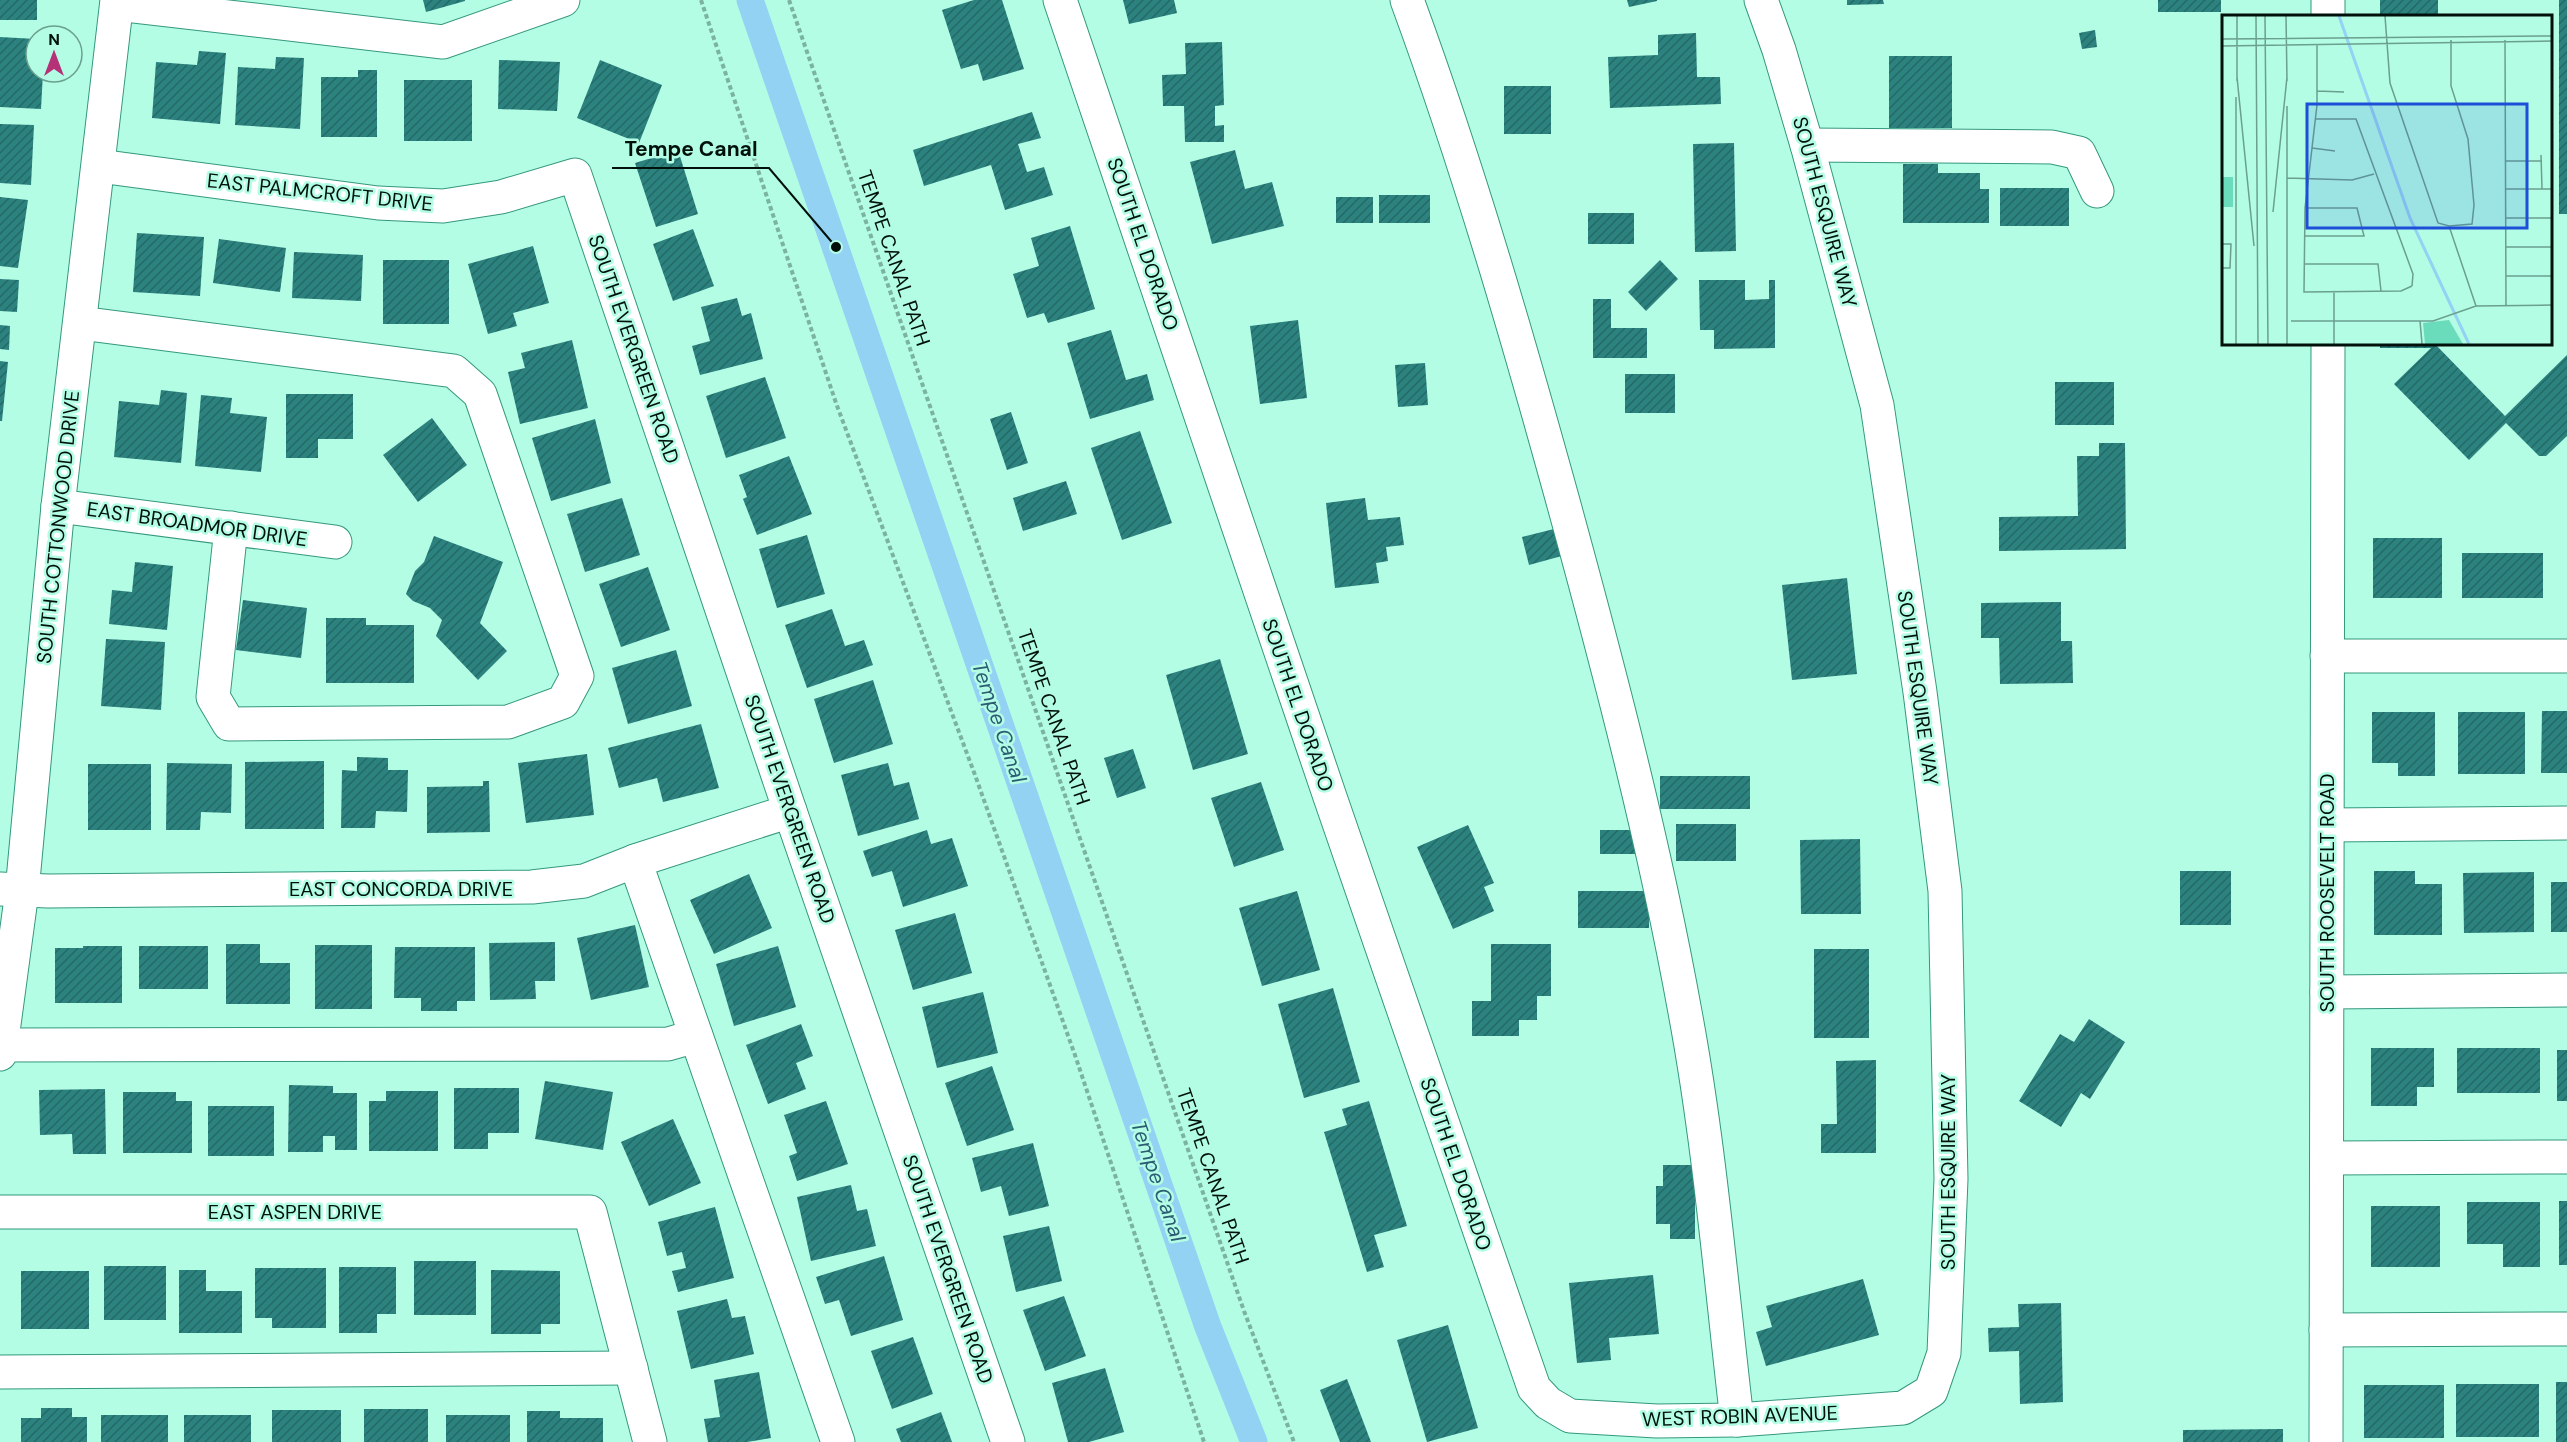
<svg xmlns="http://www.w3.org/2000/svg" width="2567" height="1442" viewBox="0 0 2567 1442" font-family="'DM Sans',sans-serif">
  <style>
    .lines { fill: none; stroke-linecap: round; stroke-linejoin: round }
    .canal { stroke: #93d2f3; stroke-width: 27 }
    .building { fill: url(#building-hatch) }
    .minor-casing { stroke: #34987d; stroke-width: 35 }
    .path { stroke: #7bb3a0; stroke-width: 4; stroke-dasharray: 4.5 3; stroke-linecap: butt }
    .minor { stroke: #fff; stroke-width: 33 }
    .labels { text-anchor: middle; stroke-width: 5; stroke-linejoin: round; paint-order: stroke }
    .street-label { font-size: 20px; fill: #00110b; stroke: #b3fde5 }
    .water-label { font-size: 21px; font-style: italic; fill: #2c5c73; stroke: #b3fde5 }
    .inset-river { fill: none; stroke: #93d2f3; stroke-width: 3 }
    .inset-road { fill: none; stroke: #6b9f8e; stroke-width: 1.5 }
    .view { fill: #1d4ed8; fill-opacity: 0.15; stroke: #1d4ed8; stroke-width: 3 }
    .inset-edge { fill: none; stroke: #00110b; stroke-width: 3 }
    .leader { fill: none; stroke: #00110b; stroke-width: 2 }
    .callout-dot { fill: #00110b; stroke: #b3fde5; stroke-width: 2 }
    .callout-label { font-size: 21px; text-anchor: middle; font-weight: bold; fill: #00110b; stroke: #b3fde5; stroke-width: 5; stroke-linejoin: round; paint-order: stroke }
  </style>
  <defs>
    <pattern id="building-hatch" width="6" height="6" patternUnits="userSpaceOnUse" patternTransform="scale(1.5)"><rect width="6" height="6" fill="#2c827f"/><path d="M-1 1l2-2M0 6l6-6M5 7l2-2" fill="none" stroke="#236966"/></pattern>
  </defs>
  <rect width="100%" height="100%" fill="#b3fde5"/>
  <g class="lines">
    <path class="canal" d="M750,0l458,1327 46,115"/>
  </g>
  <g class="building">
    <rect x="0" y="0" width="37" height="20"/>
    <path d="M423,0h42v1l-39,11z"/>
    <path d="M974,0h28l22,69 -41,12 -5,-17 -17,5 -19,-59z"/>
    <path d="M1123,0h51l3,13 -48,11z"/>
    <path d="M1627,0h30v1l-28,6z"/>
    <path d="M1847,0h36l1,4 -37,1z"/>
    <rect x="2158" y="0" width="63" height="12"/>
    <rect x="2380" y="0" width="58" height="16"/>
    <rect x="2559" y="0" width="8" height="214"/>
    <path d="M2095,30l2,17 -15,2 -3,-16z"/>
    <path d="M1696,33l1,44h23l1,27 -111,4 -2,-51 50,-2v-20z"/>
    <path d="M0,37l36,2v33h7l-2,37 -41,-2z"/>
    <path d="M1222,42l2,63 -9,1v20l9,-1v17h-39l-1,-36h-21l-1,-31 24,-1 -1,-31z"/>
    <path d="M199,51l27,2 -6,71 -68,-6 4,-56 41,3z"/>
    <rect x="1889" y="56" width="63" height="72"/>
    <path d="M276,57l28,1 -4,71 -65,-4 3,-58 37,2z"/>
    <path d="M499,60l61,2 -3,49 -59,-2z"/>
    <path d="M600,60l62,25 -23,58 -62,-25z"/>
    <path d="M358,70h19v67h-56v-60h37z"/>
    <rect x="404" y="80" width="68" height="61"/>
    <rect x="1504" y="86" width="47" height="48"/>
    <path d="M1032,112l9,26 -23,6 9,28 17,-5 9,28 -48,15 -14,-45 -67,21 -11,-36z"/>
    <path d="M0,124l34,1 -3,60 -31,-2z"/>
    <path d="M1734,143l2,108 -41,1 -2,-108z"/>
    <path d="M678,150l20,64 -42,13 -21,-64z"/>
    <path d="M1235,150l10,39 27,-7 12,44 -72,18 -22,-82z"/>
    <path d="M1903,164h35v9h42v16h9v34h-86z"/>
    <rect x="2000" y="188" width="69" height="38"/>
    <rect x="1379" y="195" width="51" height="28"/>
    <path d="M0,197l28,3 -10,68 -18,-2z"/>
    <rect x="1336" y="197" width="37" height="26"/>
    <rect x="1588" y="213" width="46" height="31"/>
    <path d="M1070,226l25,83 -47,14 -4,-10 -17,5 -14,-44 26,-8 -8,-28z"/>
    <path d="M693,229l21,57 -41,15 -20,-57z"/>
    <path d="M137,233l67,4 -4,59 -67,-4z"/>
    <path d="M219,239l67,9 -6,44 -67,-9z"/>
    <path d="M533,246l16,57 -36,10 4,13 -29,8 -20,-70z"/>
    <path d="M294,252l69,3 -2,46 -69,-3z"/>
    <rect x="383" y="260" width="66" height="64"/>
    <path d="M1660,260l18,19 -32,32 -18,-19z"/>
    <path d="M0,279l19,1 -2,32 -17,-1z"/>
    <path d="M1699,280h46v20l24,-1v-19h6v68l-61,1v-19h-14z"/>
    <path d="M737,298l5,18 9,-3 12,46 -63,16 -8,-29 18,-5 -9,-34z"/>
    <path d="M1593,299h18v29h36v30h-54z"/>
    <path d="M1298,320l9,78 -47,6 -10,-78z"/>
    <path d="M0,325l10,1 -1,24 -9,-1z"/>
    <path d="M1111,330l15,50 21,-6 7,26 -64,19 -23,-76z"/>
    <path d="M572,340l16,68 -68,16 -12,-52 17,-4 -4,-15z"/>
    <path d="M2380,344h55l70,72 62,-61v81l-21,20h-7l-33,-33 -37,37 -75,-76 37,-36h-51z"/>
    <path d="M0,361l8,1 -6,59h-2z"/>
    <path d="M1425,363l3,42 -30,2 -3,-42z"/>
    <rect x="1625" y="374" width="50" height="39"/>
    <path d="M765,377l21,61 -60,20 -20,-62z"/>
    <rect x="2055" y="382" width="59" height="43"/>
    <path d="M161,390l26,3 -6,70 -67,-6 5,-56 40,4z"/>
    <path d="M286,394h67v45h-35v19h-32z"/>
    <path d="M201,395l31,3 -2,15 37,4 -6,55 -66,-6z"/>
    <path d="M1011,412l17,51 -21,7 -17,-51z"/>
    <path d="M432,418l35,47 -49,37 -35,-47z"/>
    <path d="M595,419l16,64 -60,18 -19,-63z"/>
    <path d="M1140,431l32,92 -50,17 -31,-92z"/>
    <path d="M2099,443h26l1,106 -127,2v-34l79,-1 -1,-60h22z"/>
    <path d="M789,456l23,58 -55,21 -14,-36 4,-2 -8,-22z"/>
    <path d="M1066,481l11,33 -54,17 -10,-33z"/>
    <path d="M622,498l18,57 -55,17 -18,-58z"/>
    <path d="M1365,498l3,22 32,-3 4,28 -18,2 2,14 -12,2 3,20 -44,5 -9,-85z"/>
    <path d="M1562,527l7,27 -40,11 -7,-28z"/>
    <path d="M807,535l18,59 -48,14 -18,-59z"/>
    <path d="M434,536l69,26 -23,61 27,28 -29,29 -42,-44 6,-16 -12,-12 -17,-7 -7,-7 9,-23 9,-9z"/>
    <rect x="2373" y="538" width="69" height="60"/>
    <rect x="2462" y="553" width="81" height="45"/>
    <path d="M135,562l38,4 -6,64 -58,-6 3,-34 20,2z"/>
    <path d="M648,567l22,63 -49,17 -22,-63z"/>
    <path d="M1847,578l10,96 -65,6 -10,-95z"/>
    <path d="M243,600l64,8 -6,50 -65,-8z"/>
    <path d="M2061,602v39h11l1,42 -73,1 -1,-46h-18v-35z"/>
    <path d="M832,609l13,37 19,-6 9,25 -66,23 -22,-63z"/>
    <path d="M326,618h40v7h48v58h-88z"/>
    <path d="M106,639l59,3 -4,68 -60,-4z"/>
    <path d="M676,650l16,56 -64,18 -16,-56z"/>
    <path d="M1220,659l28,95 -55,16 -27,-95z"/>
    <path d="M873,680l20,64 -59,19 -20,-64z"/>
    <path d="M2542,711h25v62h-26z"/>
    <path d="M2372,712h63v64h-37v-13h-26z"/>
    <rect x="2458" y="712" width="67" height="62"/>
    <path d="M701,724l18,64 -56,14 -6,-24 -38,10 -11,-40z"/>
    <path d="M1133,749l13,39 -29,10 -13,-40z"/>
    <path d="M587,754l7,61 -68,8 -8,-60z"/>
    <path d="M357,757l31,1v12h20l-1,42 -31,-1 -1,17h-34l1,-58 15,1z"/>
    <path d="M324,761v68h-79v-67z"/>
    <path d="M167,763l65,1 -1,49 -30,-1 -1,18h-34z"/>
    <path d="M888,763l6,23 15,-4 10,37 -61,17 -17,-61z"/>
    <rect x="88" y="764" width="63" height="66"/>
    <rect x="1660" y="776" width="90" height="33"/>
    <path d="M483,781h6l1,51 -63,1v-46l56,-1z"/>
    <path d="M1261,782l23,68 -50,17 -23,-69z"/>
    <rect x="1676" y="824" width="60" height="37"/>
    <path d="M1468,825l26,58 -10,4 10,24 -41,18 -36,-82z"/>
    <path d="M927,830l4,14 21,-6 16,48 -65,21 -11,-36 -20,6 -9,-26z"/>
    <rect x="1600" y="830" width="36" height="24"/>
    <path d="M1860,839l1,75h-60l-1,-74z"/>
    <rect x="2180" y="871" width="51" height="54"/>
    <path d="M2374,871h41v13h27v51h-68z"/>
    <path d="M2534,872v60l-70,1 -1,-60z"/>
    <path d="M749,874l23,54 -58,26 -24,-54z"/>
    <rect x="2551" y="882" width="16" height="50"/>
    <path d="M1297,891l23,79 -58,16 -23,-78z"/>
    <rect x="1578" y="891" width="71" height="37"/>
    <path d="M955,913l17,60 -59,17 -18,-60z"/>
    <path d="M635,925l14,62 -58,13 -14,-62z"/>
    <path d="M555,942v39h-20l1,18 -46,1 -1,-57z"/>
    <path d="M226,944h34v19h30v41h-64z"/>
    <path d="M1491,944h60v52h-14v24h-18v16h-47v-35h19z"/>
    <rect x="315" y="945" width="57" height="64"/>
    <path d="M83,946h39v57h-67v-55h28z"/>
    <rect x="139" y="946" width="69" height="43"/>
    <path d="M778,946l18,61 -62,19 -18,-62z"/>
    <path d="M395,947h80v54h-18v10h-36v-13h-27z"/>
    <rect x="1814" y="949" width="55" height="89"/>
    <path d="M1333,988l27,94 -56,16 -26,-94z"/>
    <path d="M983,992l15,61 -61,15 -15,-61z"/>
    <path d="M2089,1019l36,23 -35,57 -9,-6 -20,34 -42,-26 41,-67 14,8z"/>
    <path d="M801,1024l12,32 -17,7 10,26 -38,15 -22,-59z"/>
    <path d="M2371,1048h63v39h-17v19h-46z"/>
    <rect x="2457" y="1048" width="83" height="45"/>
    <rect x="2557" y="1050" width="10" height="51"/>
    <path d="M1876,1060v93h-55v-29h16l-1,-63z"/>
    <path d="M992,1066l22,64 -47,16 -22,-63z"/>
    <path d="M545,1081l68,11 -10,58 -68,-11z"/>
    <path d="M289,1085l44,1v7h24v57h-22v-14h-12v16h-35z"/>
    <path d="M454,1088h65v45h-31v16h-34z"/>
    <path d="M105,1089l1,65h-33l-1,-20 -32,1 -1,-45z"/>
    <path d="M386,1091h52v60h-69v-50h17z"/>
    <path d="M123,1092h53v9h16v52h-69z"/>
    <path d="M826,1101l22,63 -51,17 -8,-25 8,-3 -13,-38z"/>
    <path d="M1369,1101l38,125 -33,9 10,32 -17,5 -43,-140 23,-7 -5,-16z"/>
    <rect x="208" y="1106" width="66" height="50"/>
    <path d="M673,1119l28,64 -52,23 -28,-64z"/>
    <path d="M1033,1143l16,63 -40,10 -8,-30 -20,6 -9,-34z"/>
    <path d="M1663,1165h32v74h-25v-15h-14v-38h7z"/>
    <path d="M851,1185l6,26 10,-2 9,37 -65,15 -14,-64z"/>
    <rect x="2559" y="1201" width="8" height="64"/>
    <path d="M2467,1202h73v65h-37v-23h-36z"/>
    <rect x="2371" y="1206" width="69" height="61"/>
    <path d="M715,1207l19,71 -56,14 -6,-21 14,-3 -4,-16 -15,4 -9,-34z"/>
    <path d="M1049,1226l13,55 -46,11 -13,-56z"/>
    <path d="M884,1256l19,64 -52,16 -12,-36 -14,4 -9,-27z"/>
    <rect x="414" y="1261" width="62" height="54"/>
    <rect x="104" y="1266" width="62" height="54"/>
    <path d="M339,1267h57v47h-19v19h-38z"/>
    <path d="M255,1268h71v60h-54v-10h-17z"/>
    <path d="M179,1270h27v21h36v42h-63z"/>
    <path d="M491,1270l69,1v53h-19v10h-50z"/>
    <rect x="21" y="1271" width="68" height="58"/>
    <path d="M1653,1275l6,59 -50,4 2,22 -34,3 -8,-80z"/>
    <path d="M1863,1279l16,56 -113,31 -10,-34 16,-5 -6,-21z"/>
    <path d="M1064,1296l22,60 -41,15 -22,-61z"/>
    <path d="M727,1299l5,19 13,-2 9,38 -63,15 -14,-58z"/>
    <path d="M2061,1303l2,99 -43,2 -1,-53 -30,1 -1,-24 31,-1 -1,-23z"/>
    <path d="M1448,1325l30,103 -51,14 -30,-102z"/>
    <path d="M913,1337l20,57 -41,15 -21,-58z"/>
    <path d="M1105,1368l19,64 -35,10h-21l-16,-59z"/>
    <path d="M759,1372l12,66 -24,4h-39l-4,-23 16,-2 -6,-37z"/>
    <path d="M1347,1379l24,63h-31l-20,-52z"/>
    <rect x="2556" y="1382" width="11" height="60"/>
    <rect x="2456" y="1384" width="83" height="53"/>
    <rect x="2364" y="1385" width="80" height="53"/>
    <path d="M41,1408h31v9h15v25h-66v-24h20z"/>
    <rect x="364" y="1409" width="64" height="33"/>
    <rect x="272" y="1410" width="69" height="32"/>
    <path d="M527,1411h33v7h43v24h-76z"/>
    <path d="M941,1412l11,30h-51l-5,-13z"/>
    <rect x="101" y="1415" width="67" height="27"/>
    <rect x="184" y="1415" width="67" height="27"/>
    <rect x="446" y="1415" width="64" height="27"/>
    <path d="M2283,1429v13h-100v-12z"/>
  </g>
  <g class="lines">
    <g class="minor-casing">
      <g id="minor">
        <path d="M1060,0l270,797 204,591 14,15 22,13 87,5 80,-1 166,-12 28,-17 13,-38 7,-174 -6,-288 -25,-199 -43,-287 -70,-260 -28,-95 -18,-50"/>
        <path d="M1407,0c61,166 110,335 157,505 46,168 90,336 121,507 25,134 36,272 52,408"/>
        <path d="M2328,0v16"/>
        <path d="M117,4l326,38 120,-42"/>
        <path d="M1807,145l245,2 27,6 18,38"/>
        <path d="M99,166l279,37 65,3 58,-9 74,-22 215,636 218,631"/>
        <path d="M80,323l374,48 26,23 97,282 -14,26 -55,20 -279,2 -16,-27 18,-169"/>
        <path d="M58,506l277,36"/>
        <path d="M2327,656h240"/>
        <path d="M2328,825l239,-2"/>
        <path d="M635,861l203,581"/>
        <path d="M0,889l48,2 484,-4 52,-6 51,-20 155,-50"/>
        <path d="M2327,992l240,-2"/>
        <path d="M1,1045l667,-1 28,-8"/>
        <path d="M0,1054l22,-163 36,-385 59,-506"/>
        <path d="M2328,1158l239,-1"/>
        <path d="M0,1212h590l60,230"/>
        <path d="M2326,1330l241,-1"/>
        <path d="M0,1372l631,-4"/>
        <path d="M2326,1442l2,-1098"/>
      </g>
    </g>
    <g class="path">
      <path d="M701,0l135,403 139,372 101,283 128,384"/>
      <path d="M789,0l455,1311 50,131"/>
    </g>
    <use href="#minor" class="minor"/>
  </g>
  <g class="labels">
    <g class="street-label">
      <text transform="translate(320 192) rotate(6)" y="7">EAST PALMCROFT DRIVE</text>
      <text transform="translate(1825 212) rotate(75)" y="7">SOUTH ESQUIRE WAY</text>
      <text transform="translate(1143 244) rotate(71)" y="7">SOUTH EL DORADO</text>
      <text transform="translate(894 258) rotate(71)" y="7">TEMPE CANAL PATH</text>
      <text transform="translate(634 349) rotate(71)" y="7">SOUTH EVERGREEN ROAD</text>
      <text transform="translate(197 524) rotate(8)" y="7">EAST BROADMOR DRIVE</text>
      <text transform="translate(58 527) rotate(-84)" y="7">SOUTH COTTONWOOD DRIVE</text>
      <text transform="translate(1918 688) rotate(82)" y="7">SOUTH ESQUIRE WAY</text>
      <text transform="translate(1298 705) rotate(71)" y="7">SOUTH EL DORADO</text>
      <text transform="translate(1054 717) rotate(71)" y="7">TEMPE CANAL PATH</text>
      <text transform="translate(790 809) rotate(71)" y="7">SOUTH EVERGREEN ROAD</text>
      <text x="401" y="896">EAST CONCORDA DRIVE</text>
      <text transform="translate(2327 893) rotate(-90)" y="7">SOUTH ROOSEVELT ROAD</text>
      <text transform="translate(1456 1164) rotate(71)" y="7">SOUTH EL DORADO</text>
      <text transform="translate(1948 1172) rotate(-90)" y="7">SOUTH ESQUIRE WAY</text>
      <text transform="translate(1213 1176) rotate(71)" y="7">TEMPE CANAL PATH</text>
      <text x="295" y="1219">EAST ASPEN DRIVE</text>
      <text transform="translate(948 1269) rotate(71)" y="7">SOUTH EVERGREEN ROAD</text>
      <text transform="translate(1740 1416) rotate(-2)" y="7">WEST ROBIN AVENUE</text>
    </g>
    <g class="water-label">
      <text transform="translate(999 722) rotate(71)" y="7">Tempe Canal</text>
      <text transform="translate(1158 1181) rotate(71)" y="7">Tempe Canal</text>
    </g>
  </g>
  <g transform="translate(2222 15)">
    <rect width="330" height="330" fill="#b3fde5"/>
    <path d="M0,162h11v30h-11zM227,305l14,24h-38l-2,-21z" fill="#6bdcbb"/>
    <path class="inset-river" d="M117,1l71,202 59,126"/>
    <path class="inset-road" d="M15,1v65M34,1l2,328M43,1l3,328M64,1l1,65M163,1l5,67 48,140 11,3 23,-2 2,-19 -6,-66 -17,-53v-46M0,24l330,-3M283,25l1,265M95,30v60l-12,103 -1,84 97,-1 11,-5M0,31l330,-5M15,62l17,169M95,76l27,1M93,104h41l57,155 -1,12M90,133l23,3M319,140l1,34M284,146h36M65,163l65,2 22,-6M284,174h46M51,197l14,-135M284,203h46M227,211l27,80M83,221h59l-7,-28h-52M0,229h9l-1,24h-8M284,232h46M82,249h74l3,27M284,261h46M112,277v52M69,306h142l43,-15 76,-1M198,306l2,23M14,329v-247M65,329v-238"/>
    <path class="view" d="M85,89h220v124h-220z"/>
    <rect width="330" height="330" class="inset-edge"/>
  </g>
  <path class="leader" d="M836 247L769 168H612"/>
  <circle class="callout-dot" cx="836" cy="247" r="6"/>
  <g class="callout-label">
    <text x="691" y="156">Tempe Canal</text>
  </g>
  <g transform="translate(54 54)"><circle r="28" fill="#b3fde5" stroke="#6b9f8e" stroke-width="1.5"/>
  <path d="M0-4.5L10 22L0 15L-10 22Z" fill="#b53178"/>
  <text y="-9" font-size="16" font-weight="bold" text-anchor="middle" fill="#00110b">N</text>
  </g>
</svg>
